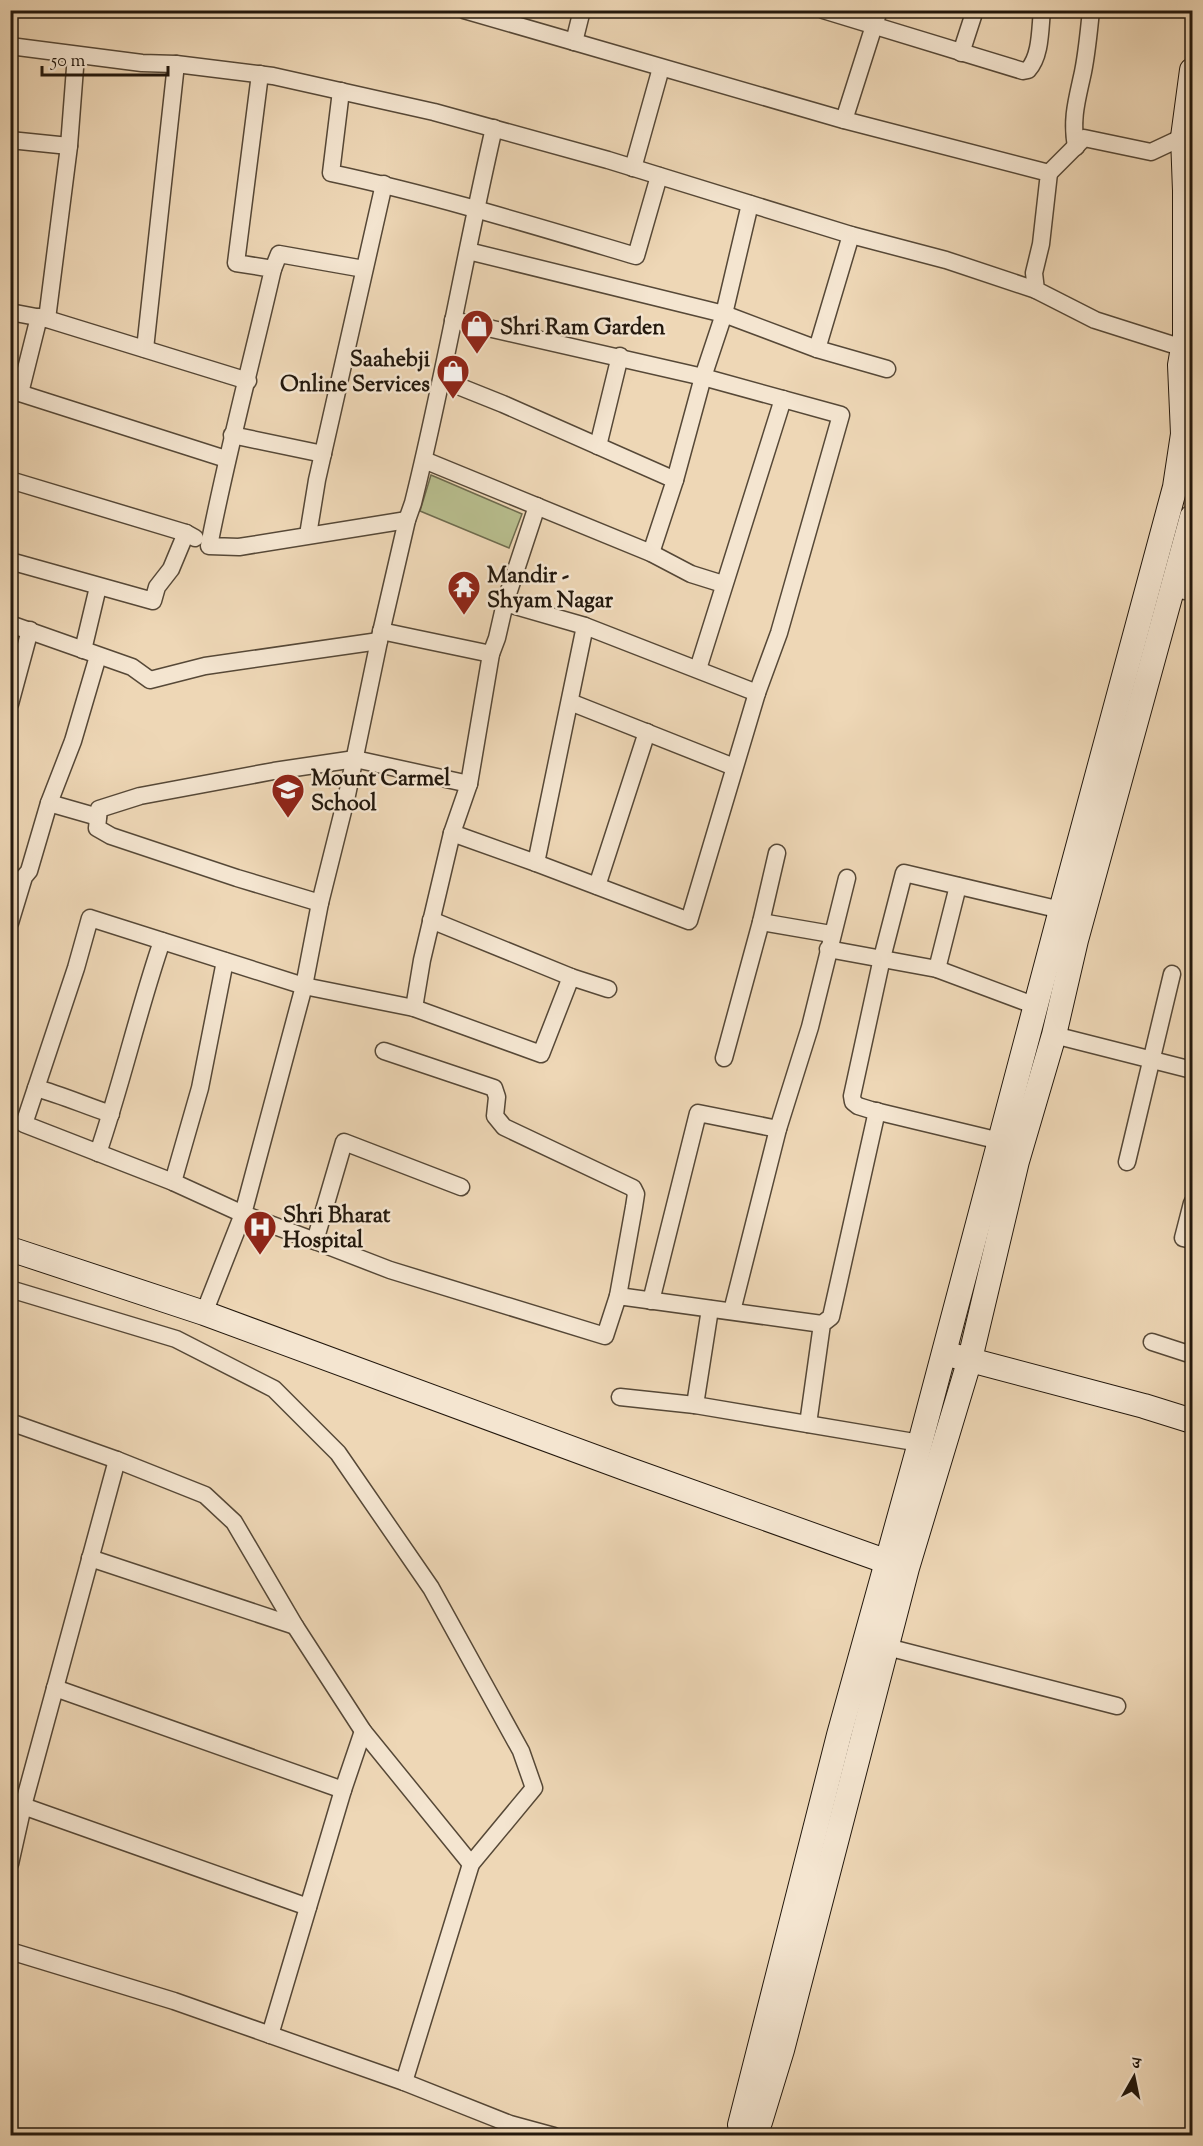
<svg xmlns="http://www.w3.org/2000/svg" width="1203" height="2146" viewBox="0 0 1203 2146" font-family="'Sorts Mill Goudy','Noto Serif Devanagari',serif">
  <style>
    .green { fill: #b8be8e; stroke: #6e6b4e; stroke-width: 1.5 }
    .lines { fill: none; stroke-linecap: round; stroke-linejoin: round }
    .street-casing { stroke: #564837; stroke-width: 19 }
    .secondary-casing { stroke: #23180d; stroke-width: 26 }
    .street { stroke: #f4e5d0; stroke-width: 16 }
    .secondary { stroke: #f4e5d0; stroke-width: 24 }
    .labels { text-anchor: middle; stroke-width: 5; stroke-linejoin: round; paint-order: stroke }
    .poi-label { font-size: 22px; font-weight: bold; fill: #23180d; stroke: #f4e5d0; text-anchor: start }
  </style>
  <rect width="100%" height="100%" fill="#eed7b6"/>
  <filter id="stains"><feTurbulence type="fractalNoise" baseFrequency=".00333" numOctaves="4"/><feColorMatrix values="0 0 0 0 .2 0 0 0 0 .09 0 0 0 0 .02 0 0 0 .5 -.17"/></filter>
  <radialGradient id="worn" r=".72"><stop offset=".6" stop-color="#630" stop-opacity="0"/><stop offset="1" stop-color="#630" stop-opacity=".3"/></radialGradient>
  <path class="green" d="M431,475l91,39 -13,34 -89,-37z"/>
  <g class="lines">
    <g class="street-casing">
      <g id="street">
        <path d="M464,10l380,110 205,53 -8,71 -7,29 2,17 59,30 88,28"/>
        <path d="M823,10l200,61 5,-1c13,-14 12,-41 14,-60"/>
        <path d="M574,42l8,-32"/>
        <path d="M10,46l132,17 34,1 97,12 161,36 174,48 243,75 95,25 90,30"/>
        <path d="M961,53l14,-43"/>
        <path d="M260,74l-24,189 37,6c-21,92 -46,184 -64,277l30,1 168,-27"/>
        <path d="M341,91l-10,82c103,22 204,53 305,83l23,-80"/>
        <path d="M844,120l35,-110"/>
        <path d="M10,140l59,6"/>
        <path d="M1076,147c-5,-29 1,-47 7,-75 4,-20 6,-41 8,-62"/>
        <path d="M633,168l28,-100"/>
        <path d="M1049,173l35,-35 67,14 32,-15 8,3"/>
        <path d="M468,251l256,63 93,35 70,20"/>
        <path d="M273,269l6,-15 85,15"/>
        <path d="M10,312l37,7 201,62"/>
        <path d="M47,319l22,-173 7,-91"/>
        <path d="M145,349l31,-285"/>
        <path d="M817,349l34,-114"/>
        <path d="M443,380l60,24 172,76"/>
        <path d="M10,390l216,69"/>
        <path d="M20,393l19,-76"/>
        <path d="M232,435l91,19"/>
        <path d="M598,446l22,-90"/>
        <path d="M424,460l227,93 40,21 32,10"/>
        <path d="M10,480l176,53 9,5"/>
        <path d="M308,535l9,-55 67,-296"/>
        <path d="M651,553l24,-73 28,-103 21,-63 26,-110"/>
        <path d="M10,561l143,40 4,-14 14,-18 15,-36"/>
        <path d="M1173,589l19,3"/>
        <path d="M505,603l80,23 172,67"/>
        <path d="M10,624l122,43 18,13 55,-14 174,-25"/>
        <path d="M381,631l110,23"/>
        <path d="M83,650l15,-63"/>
        <path d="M698,669l85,-270"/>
        <path d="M570,702l164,65"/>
        <path d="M10,704l20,-74"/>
        <path d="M49,803l49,14"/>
        <path d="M452,833l84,30 153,58 68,-228 22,-60 62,-218 -138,-38 -250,-57"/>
        <path d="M536,863l49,-237"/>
        <path d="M597,886l50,-154"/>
        <path d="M320,903l-83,-25 -126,-42 -14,-8 2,-19 41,-13 134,-25 81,-12 114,25"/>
        <path d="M431,920l140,57 37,12"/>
        <path d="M761,922l70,12"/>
        <path d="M10,923l14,-46 5,-6 20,-68 24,-62 25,-85"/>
        <path d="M828,949l109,20 99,37"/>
        <path d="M937,969l21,-83"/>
        <path d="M414,1008l8,-48 30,-127 17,-49 22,-130 6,-16 8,-35 32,-97"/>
        <path d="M1054,1035l138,35"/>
        <path d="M384,1051l110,37 3,9 -2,19 9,11 129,61 3,6 -2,13 -16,89"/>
        <path d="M724,1058l37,-136 16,-69"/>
        <path d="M36,1088c26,7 50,18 75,26"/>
        <path d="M1000,1141l-129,-31 -13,-4 -5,-4 -1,-6 30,-138 22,-85 157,37"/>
        <path d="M98,1153c24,-70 40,-142 64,-212"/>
        <path d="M1127,1162l45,-188"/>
        <path d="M173,1182l27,-94 25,-127"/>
        <path d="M461,1187l-117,-45 -29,99 75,29 215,66 13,-40 204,28"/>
        <path d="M1192,1203l-9,35 9,2"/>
        <path d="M315,1241l-72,-27 -70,-32 -149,-58 52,-156 14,-50 214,68 110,22 127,46 30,-77"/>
        <path d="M10,1289l166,50 98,50 64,64 93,135 90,163 13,37 -63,76 -67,218"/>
        <path d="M651,1301l47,-188 80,16"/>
        <path d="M732,1311l46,-182 32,-102 37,-149"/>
        <path d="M204,1313l39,-99 61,-228 16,-83 27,-108 32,-154 28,-121 6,-17c31,-124 52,-250 81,-375"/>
        <path d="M1152,1342l40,13"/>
        <path d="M620,1397l75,8 225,38"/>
        <path d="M695,1405l15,-96"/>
        <path d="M10,1422l107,38 88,35 29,27 61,104 68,105 108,133"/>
        <path d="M808,1424l14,-100 9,-7 46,-206"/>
        <path d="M90,1558l205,68"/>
        <path d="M887,1647l230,59"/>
        <path d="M55,1688l288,102"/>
        <path d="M23,1806l285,101"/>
        <path d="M10,1864l13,-58 94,-346"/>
        <path d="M10,1951l164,50 230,81 106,42 44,12"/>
        <path d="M270,2035l73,-245 20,-59"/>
      </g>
    </g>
    <g class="secondary-casing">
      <g id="secondary">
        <path d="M10,1249l194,64 426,157 269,96"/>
        <path d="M955,1356l189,50 48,15"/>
        <path d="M760,2122l22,-72 125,-482 63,-209 47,-198 37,-126 22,-95 116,-423"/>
        <path d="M740,2125l99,-390 81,-292 141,-533 114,-423 8,-53 -3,-69 5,-29v-145l-2,-54 9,-67"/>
      </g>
    </g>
    <use href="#street" class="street"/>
    <use href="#secondary" class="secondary"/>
  </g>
  <defs>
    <g id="shop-pin" transform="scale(1.725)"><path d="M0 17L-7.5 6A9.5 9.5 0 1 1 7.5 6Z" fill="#8f2418" stroke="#f4e5d0"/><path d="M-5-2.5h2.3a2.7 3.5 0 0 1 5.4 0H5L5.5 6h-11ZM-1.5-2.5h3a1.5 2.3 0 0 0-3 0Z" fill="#fff"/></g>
    <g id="temple-pin" transform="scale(1.725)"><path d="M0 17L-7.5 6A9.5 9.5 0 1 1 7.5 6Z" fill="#8f2418" stroke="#f4e5d0"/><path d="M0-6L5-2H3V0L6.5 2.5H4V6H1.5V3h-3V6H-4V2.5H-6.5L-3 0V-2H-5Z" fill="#fff"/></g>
    <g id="school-pin" transform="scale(1.725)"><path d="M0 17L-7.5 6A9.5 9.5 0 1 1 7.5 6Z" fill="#8f2418" stroke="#f4e5d0"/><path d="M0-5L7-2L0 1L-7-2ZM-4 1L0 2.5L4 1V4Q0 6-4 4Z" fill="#fff"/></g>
    <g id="hospital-pin" transform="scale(1.725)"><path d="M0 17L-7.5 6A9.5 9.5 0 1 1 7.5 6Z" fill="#8f2418" stroke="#f4e5d0"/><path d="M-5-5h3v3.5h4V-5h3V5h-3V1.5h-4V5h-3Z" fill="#fff"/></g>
  </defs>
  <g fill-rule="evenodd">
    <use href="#shop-pin" x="477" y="326"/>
    <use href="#shop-pin" x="453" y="371"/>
    <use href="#temple-pin" x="464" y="587"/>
    <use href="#school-pin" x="288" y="790"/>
    <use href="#hospital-pin" x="260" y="1227"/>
  </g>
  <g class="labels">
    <g class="poi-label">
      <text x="500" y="334">Shri Ram Garden</text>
      <text x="430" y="366" text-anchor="end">Saahebji<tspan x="430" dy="25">Online Services</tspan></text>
      <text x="487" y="582">Mandir -<tspan x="487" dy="25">Shyam Nagar</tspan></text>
      <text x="311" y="785">Mount Carmel<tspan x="311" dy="25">School</tspan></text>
      <text x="283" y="1222">Shri Bharat<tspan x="283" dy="25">Hospital</tspan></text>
    </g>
  </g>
  <rect width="1203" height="2146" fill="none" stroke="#eed7b6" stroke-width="36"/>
  <rect x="12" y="12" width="1179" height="2122" fill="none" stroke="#23180d" stroke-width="3"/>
  <rect x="18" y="18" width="1167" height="2110" fill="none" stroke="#23180d" stroke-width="1.5"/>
  <g transform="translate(1134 2077) rotate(9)" stroke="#f4e5d0" stroke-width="4.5" paint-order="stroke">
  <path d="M0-4.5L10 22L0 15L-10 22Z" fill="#23180d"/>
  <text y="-9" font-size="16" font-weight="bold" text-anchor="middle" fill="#23180d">उ</text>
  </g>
  <path d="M42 66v9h126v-9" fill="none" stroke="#23180d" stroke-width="3"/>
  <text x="51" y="66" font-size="18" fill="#23180d" stroke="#f4e5d0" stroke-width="4.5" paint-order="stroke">50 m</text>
  <rect width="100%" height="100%" filter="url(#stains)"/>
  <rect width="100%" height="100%" fill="url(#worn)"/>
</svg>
